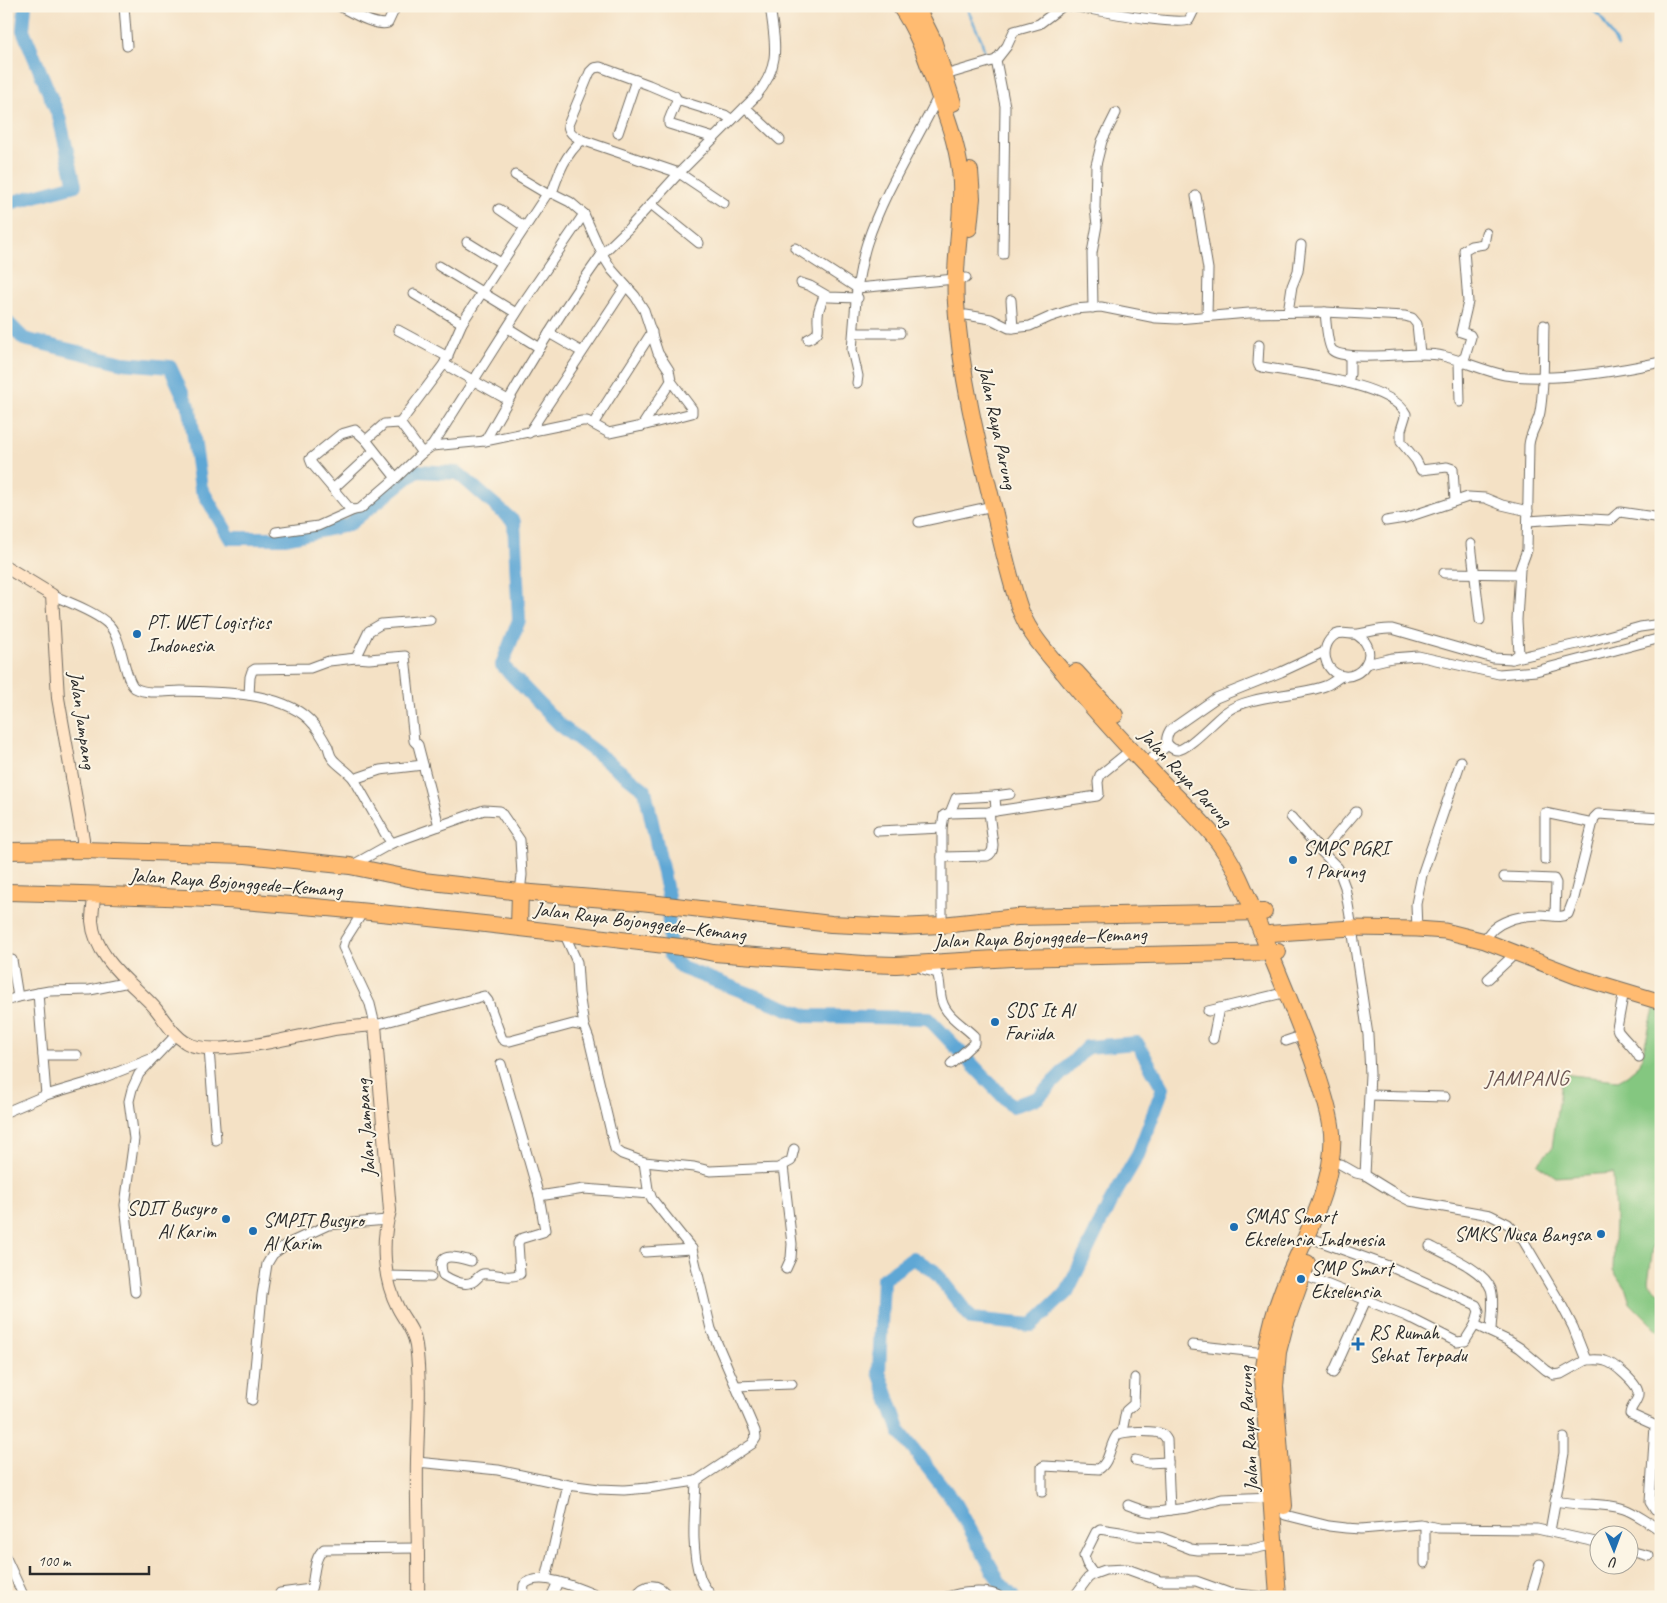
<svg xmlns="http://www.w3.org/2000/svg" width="1667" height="1603" viewBox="0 0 1667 1603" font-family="Caveat,sans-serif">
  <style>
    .green { fill: #84c780; stroke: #587956 }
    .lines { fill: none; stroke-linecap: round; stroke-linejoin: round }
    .stream { stroke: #5ea7d5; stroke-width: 2.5 }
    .river { stroke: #5ea7d5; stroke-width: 14 }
    .street-casing { stroke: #716b61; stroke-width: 11 }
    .secondary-casing { stroke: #716b61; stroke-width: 14 }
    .primary-casing { stroke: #716b61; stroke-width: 17 }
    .highway-casing { stroke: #716b61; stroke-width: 18 }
    .street { stroke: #fff; stroke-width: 9 }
    .secondary { stroke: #ffe4c6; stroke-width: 12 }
    .primary { stroke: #ffbb71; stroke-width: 15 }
    .highway { stroke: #ffbb71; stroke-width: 16 }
    .poi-dot { fill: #1f6fb2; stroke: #fcf5e5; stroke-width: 2 }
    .labels { text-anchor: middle; stroke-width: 4; stroke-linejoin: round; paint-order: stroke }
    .street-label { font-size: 20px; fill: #2b2b2b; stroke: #fcf5e5 }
    .poi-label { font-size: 20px; fill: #2b2b2b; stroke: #fcf5e5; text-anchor: start }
    .quarter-label { font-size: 22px; letter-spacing: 1px; fill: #6c5552; stroke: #fcf5e5 }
  </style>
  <rect width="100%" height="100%" fill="#fcf5e5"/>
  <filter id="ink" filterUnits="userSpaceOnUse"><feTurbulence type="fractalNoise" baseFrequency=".02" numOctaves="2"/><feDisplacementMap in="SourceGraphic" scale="10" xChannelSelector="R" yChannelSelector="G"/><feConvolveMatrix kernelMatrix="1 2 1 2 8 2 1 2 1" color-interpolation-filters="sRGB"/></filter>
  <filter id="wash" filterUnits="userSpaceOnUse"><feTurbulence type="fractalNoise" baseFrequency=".0096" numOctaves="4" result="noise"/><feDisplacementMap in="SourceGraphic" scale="20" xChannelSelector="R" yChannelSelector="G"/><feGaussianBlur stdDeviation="1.12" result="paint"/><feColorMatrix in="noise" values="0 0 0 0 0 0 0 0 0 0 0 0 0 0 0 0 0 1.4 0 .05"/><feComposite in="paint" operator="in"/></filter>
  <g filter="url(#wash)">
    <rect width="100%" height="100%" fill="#f4e1c5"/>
    <path class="green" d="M1654,1009l7,2v231l-5,-1 -3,6 -5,35 13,12v40l-31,-31 -4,-13 -13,-20 2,-51 -2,-46 -57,4 -19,-13 15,-16 10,-74 56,6 9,-5 13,-11z"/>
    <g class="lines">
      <g class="stream">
        <path d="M966,6l15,33 4,14"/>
        <path d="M1588,6l13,11 17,29"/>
      </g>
      <g class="river">
        <path d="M6,204l69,-19 -16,-68 -36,-87 2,-24"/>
        <path d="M6,321l18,18 99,24 47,4 20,43 11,78 29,50h56l62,-13 68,-54 42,2 56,49 5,98 -17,45 58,60 85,65 23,106 2,59 12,13 125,48 121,2 84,88 26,-8 49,-51 50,-4 26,45 -25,67 -26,44 -45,93 -35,33 -60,-6 -38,-48 -21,-13 -30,21 -4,93 21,60 56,72 44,79 13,14"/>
      </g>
    </g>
  </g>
  <g filter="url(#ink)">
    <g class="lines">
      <g class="street-casing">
        <g id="street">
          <path d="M124,6l3,40"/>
          <path d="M339,6c12,6 36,21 49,17l8,-17"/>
          <path d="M1071,6c21,3 103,20 118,14l7,-14"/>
          <path d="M996,60l9,46 -2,148"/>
          <path d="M945,75l51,-15 11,-14 7,-15 25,-7 24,-18"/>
          <path d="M677,100l48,15 7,5"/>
          <path d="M745,107l35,33"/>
          <path d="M618,133l18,-53"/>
          <path d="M582,140l97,33 45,30"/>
          <path d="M515,175l32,19"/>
          <path d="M1196,196l12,73 -1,47"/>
          <path d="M651,204l48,39"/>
          <path d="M499,209l26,18"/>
          <path d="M467,242l34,21"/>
          <path d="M795,248l62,40c3,-15 5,-30 10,-45 17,-52 48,-99 72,-148"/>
          <path d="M439,266l77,47"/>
          <path d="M801,283l9,3 19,11 29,1"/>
          <path d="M414,294l48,29"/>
          <path d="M1011,300l2,28"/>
          <path d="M1093,308l-1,-55 5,-28 -2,-17 1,-43 6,-24 14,-28"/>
          <path d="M1288,312l4,-26 6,-15 3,-26"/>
          <path d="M1325,312c1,8 2,32 7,38 11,11 71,4 88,4"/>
          <path d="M966,315l25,4 18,9h4l17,-2 20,-9 24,-8 27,-2 55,11 21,1 72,-6 76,-1 80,4 7,2 5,6 3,30c8,0 16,0 23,2 21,5 41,15 62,19 47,7 109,-3 156,-13"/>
          <path d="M508,328l32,20"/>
          <path d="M398,330l50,27"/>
          <path d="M549,333l33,19"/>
          <path d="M854,333h46"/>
          <path d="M808,339c15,-7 9,-10 10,-23 0,-7 4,-14 6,-20"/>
          <path d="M1259,345l-1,18 1,3 3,1c32,6 129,16 144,47l-5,16v12l15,18 5,10 26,-3 6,2 2,32"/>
          <path d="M444,364l64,36"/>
          <path d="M857,383l1,-7 -6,-26 5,-62 109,-10"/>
          <path d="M1348,383l2,-9v-17"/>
          <path d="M1460,402l-1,-41 6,-4 6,-20 -1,-2 -9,-3 7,-30 -4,-52 7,-4 13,-2 2,-11"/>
          <path d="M593,424l59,-92"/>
          <path d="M642,426l50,-13v-4l-21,-28"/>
          <path d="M529,433l97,-147"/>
          <path d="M366,440l18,-16 16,-1"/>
          <path d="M485,441c36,-64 74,-127 117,-187l-18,-40 -14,-12 -18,-9c7,-21 13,-38 30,-53 -7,-4 -13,-6 -14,-15l22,-53 4,-4 6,-1 49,18 26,11 2,4 -8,20v4l45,14"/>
          <path d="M432,446l89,-140 63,-92"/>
          <path d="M422,453l-22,-30 44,-59 18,-41 85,-129 5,-1"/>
          <path d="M396,478l-30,-38 -11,-10 -14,4 -31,25 2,5 38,45 4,1 6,-1 36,-31 26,-25 10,-7 53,-5 97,-20h5l22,12 33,-7 29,-45 -2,-11 -11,-17 -14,-43 -9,-14 -23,-26 -10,-16 27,-26 50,-55 76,-76c27,-31 20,-54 15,-91"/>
          <path d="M334,488l40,-37"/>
          <path d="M1386,521l19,-3 63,-21 17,1 17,7 26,6"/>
          <path d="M1528,521l46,-3 35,2c5,-1 6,-6 11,-8l41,6"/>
          <path d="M919,522l74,-16"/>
          <path d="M276,532l42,-6 36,-16"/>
          <path d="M1471,544l9,76"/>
          <path d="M1444,573l75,1"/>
          <path d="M52,595c16,7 46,18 57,30 14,15 15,55 26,63 12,7 33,3 46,3 39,1 106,0 133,34 5,6 10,15 14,22 1,4 2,8 4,11 6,8 15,12 22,21l32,56 6,8"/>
          <path d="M1356,634c2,2 7,5 9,8 11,15 -4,36 -21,34 -20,-2 -26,-30 -9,-41 8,-4 15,0 23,-1 12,-2 22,-6 34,-5l101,29 19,1 74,-17 54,-15 21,-3"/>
          <path d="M356,658l13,-27 12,-7 49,-4"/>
          <path d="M1512,659l7,-5 -2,-34 3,-51 7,-19 2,-105c1,-13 9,-21 11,-33 5,-29 3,-58 4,-87"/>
          <path d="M1366,664l26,-6 26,-2 81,18 37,-3 125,-33"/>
          <path d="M249,695l1,-18 2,-6 3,-2 55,-1 19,-7 27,-3 13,1 36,-3 9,85 4,4 21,81 -47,17 -41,23"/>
          <path d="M1168,745c3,3 6,5 10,5 11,-1 38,-31 48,-38 22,-17 72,-16 99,-26 6,-2 11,-7 17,-10"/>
          <path d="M1168,745c-3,-5 -1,-10 2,-15l46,-32 65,-26 43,-20"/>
          <path d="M1145,764l23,-19"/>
          <path d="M354,779l26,-9 43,-5"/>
          <path d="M996,811l-1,-15 15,-2"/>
          <path d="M1356,812l-34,40 16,16 7,19 7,41 16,107 2,39 -5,101"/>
          <path d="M950,813l6,-15 39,-2"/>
          <path d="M1291,817l31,35"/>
          <path d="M439,826l45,-16 16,1 20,29 2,35 -2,17"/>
          <path d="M878,831l64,-3"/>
          <path d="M942,857l45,-1c5,-2 6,-6 6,-11l-4,-33"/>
          <path d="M1545,860v-47l48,10"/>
          <path d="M1504,877l50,2 2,4 -1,33"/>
          <path d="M359,918l-14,22 -2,7 27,57 5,21 109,-29 4,5 14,38 3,2h5l63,-17 11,2 5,13 26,110 7,5 22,8 50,5 16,4 68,-3 13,-7 3,-12"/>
          <path d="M942,925v-97l2,-13 6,-2 39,-1 108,-16 2,-2 -1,-12 2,-7 32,-26"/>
          <path d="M1417,929l-1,-25 6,-29 39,-114"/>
          <path d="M564,933l13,29 2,31 5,33"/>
          <path d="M1485,941c7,-20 36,-26 55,-26 10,0 20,4 28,-1l6,-16 20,-80 4,-4 63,4"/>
          <path d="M6,961l6,-1 6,37"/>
          <path d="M923,969l14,4c4,9 2,18 5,28 4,15 21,24 32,35v7l-23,21"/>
          <path d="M1488,979l28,-26"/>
          <path d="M1624,991l-7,37 1,3c5,7 19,20 21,26"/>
          <path d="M38,993l11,-2 41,-1 39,-8"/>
          <path d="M6,1001l12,-4 20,-4 8,102"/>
          <path d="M1208,1011l79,-19"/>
          <path d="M1213,1039l6,-31"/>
          <path d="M1286,1041l18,-6"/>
          <path d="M209,1049l7,91"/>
          <path d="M43,1055h34"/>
          <path d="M1370,1095l75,2"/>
          <path d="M6,1112l40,-17 54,-16 53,-21"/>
          <path d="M1340,1164l16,9 9,2 26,16 19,10 80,14 18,9 15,16 38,64 12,23 13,33c6,0 13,-1 19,1 9,2 33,23 33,32 1,8 -8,13 -8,21l31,14"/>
          <path d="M783,1166l9,78 -1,14 -5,11"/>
          <path d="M539,1196l45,-7 66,5"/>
          <path d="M1430,1246c17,9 54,24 61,43 4,13 0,30 0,43"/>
          <path d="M645,1252l47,-3"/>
          <path d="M471,1261c-15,-4 -36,-11 -28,14 8,5 22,12 31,6 5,-4 6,-8 13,-7 12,0 21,5 33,0l-2,-31 2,-4 23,-7 2,-2 -6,-34 -38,-132"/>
          <path d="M1301,1274l105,42 51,26 8,-1 10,-16 4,-14 -3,-6 -85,-38 -75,-27"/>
          <path d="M387,1276l44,1"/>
          <path d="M135,1292l-10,-87 9,-66 -5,-38 3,-12 7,-15 37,-39"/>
          <path d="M1475,1325l34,16 11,7 26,22 8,5 7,-1 25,-14"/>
          <path d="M1192,1345l73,8"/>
          <path d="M1333,1373l33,-73"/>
          <path d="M736,1386l56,-2"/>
          <path d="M252,1400l10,-105 5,-31 6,-10 14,-10 41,-19 59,-5"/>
          <path d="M1655,1426l-5,76 5,8 6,2"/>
          <path d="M1122,1432l4,-21 8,-7 1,-26"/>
          <path d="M1135,1460l13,3 20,-1"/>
          <path d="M417,1462l81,8 70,15 31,4 25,1 24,-2 48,-7 56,-37 4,-6 -1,-7 -44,-102 -19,-80 -40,-50 -4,-10 -4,-27"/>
          <path d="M696,1481c-1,30 -6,66 4,96 2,7 8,14 12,20"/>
          <path d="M1042,1492v-25l2,-1 55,3c11,-7 10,-23 18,-34 6,-4 37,-5 45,-1 3,2 3,3 5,6l3,70 18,-2 34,-9 50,-2"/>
          <path d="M1555,1501c23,5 48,1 69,8 9,3 29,16 37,22"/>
          <path d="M1128,1505c18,7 23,9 42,5"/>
          <path d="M1285,1515l44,11 17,2 15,1 59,-5 18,4 99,1 63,14"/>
          <path d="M1550,1531l14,-78v-15"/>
          <path d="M1630,1551l19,5"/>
          <path d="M6,1558l18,39"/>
          <path d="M1425,1563v-38"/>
          <path d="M1094,1574l-7,-10 -3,-8 12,-24 4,-3 20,3 17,4 23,1 31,12 7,1 55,-1 22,-5"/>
          <path d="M546,1579l22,-94"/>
          <path d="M280,1593l31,-4c4,-13 2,-31 13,-40l95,-1"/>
          <path d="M523,1597l1,-12c15,-16 59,5 76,12"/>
          <path d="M551,1597l7,-15"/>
          <path d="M635,1597c10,-15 24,-15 33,0"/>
          <path d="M947,1597c13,-5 42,-8 53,0"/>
          <path d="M1074,1597l14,-19 6,-4 11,-4 22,-1 33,12h36l33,12 36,4 13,-3"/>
          <path d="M1530,1597l10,-33"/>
        </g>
      </g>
      <g class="secondary-casing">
        <g id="secondary">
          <path d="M6,567l46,28 6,103 25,141v11"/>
          <path d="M94,894c0,9 -2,18 -2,27 2,28 24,50 44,68 6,6 13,12 19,19 9,11 17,26 30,34 26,18 117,-7 149,-13 14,-2 27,-3 41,-4l15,186c-9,30 -7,68 8,97 6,12 16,22 18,37 5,37 2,77 1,114 -1,46 2,92 1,138"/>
        </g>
      </g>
      <g class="primary-casing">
        <path id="primary" d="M1262,934l90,-6 65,1 28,2 40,10 93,36 83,25"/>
      </g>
      <g class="highway-casing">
        <g id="highway">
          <path d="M900,6c20,28 28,58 39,89 10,28 21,58 22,88 2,40 -8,80 -5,120 4,70 21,139 38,207 8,34 15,69 27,102 9,23 27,42 43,61 28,35 59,69 90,101 19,20 40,39 58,60 29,35 41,80 59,121 15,37 31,74 44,112 6,19 13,38 16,58 9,51 -29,118 -48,164 -11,28 -17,58 -20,88l15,220"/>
          <path d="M920,14l13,26 20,63"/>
          <path d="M969,228l3,-30 -2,-27"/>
          <path d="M1076,672l39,43"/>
          <path d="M6,851l77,-1 163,5 104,11 73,15 97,11 121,10 190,22 67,3 44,-2 75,-8 247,-5"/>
          <path d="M6,892c78,2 157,4 235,9 150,11 299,29 448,47l25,5 150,11 32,1 115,-7 267,-6"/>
          <path d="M519,927l1,-35"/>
          <path d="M1284,1506l-9,-119 3,-35 7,-27 22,-62"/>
        </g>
      </g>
      <use href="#street" class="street"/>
      <use href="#secondary" class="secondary"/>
      <use href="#primary" class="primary"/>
      <use href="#highway" class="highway"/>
    </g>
  </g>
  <g class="poi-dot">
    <circle cx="137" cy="634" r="5"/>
    <circle cx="1293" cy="860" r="5"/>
    <circle cx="995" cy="1022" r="5"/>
    <circle cx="226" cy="1219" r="5"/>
    <circle cx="1234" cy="1227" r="5"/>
    <circle cx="253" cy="1231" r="5"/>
    <circle cx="1601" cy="1234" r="5"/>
    <circle cx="1301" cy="1279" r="5"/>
    <path d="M1355.5 1336.5h5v5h5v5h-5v5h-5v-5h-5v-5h5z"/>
  </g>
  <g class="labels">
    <g class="street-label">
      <text transform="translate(998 427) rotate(78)" y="7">Jalan Raya Parung</text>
      <text transform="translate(83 720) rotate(82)" y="7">Jalan Jampang</text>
      <text transform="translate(1186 777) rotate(47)" y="7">Jalan Raya Parung</text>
      <text transform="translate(236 882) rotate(4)" y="7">Jalan Raya Bojonggede—Kemang</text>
      <text transform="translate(640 921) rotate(7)" y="7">Jalan Raya Bojonggede—Kemang</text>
      <text transform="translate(1040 937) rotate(-2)" y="7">Jalan Raya Bojonggede—Kemang</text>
      <text transform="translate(365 1128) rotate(-94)" y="7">Jalan Jampang</text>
      <text transform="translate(1248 1429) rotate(-93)" y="7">Jalan Raya Parung</text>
    </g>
    <g class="poi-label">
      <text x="147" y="629">PT. WET Logistics<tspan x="147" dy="23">Indonesia</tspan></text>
      <text x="1303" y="855">SMPS PGRI<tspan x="1303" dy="23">1 Parung</tspan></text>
      <text x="1005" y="1017">SDS It Al<tspan x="1005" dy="23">Fariida</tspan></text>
      <text x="216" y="1215" text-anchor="end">SDIT Busyro<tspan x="216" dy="23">Al Karim</tspan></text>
      <text x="1244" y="1223">SMAS Smart<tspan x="1244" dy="23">Ekselensia Indonesia</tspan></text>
      <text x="263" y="1227">SMPIT Busyro<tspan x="263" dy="23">Al Karim</tspan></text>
      <text x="1591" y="1241" text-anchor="end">SMKS Nusa Bangsa</text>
      <text x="1311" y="1275">SMP Smart<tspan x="1311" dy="23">Ekselensia</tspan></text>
      <text x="1369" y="1339">RS Rumah<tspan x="1369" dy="23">Sehat Terpadu</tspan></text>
    </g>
    <g class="quarter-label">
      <text x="1527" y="1085">JAMPANG</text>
    </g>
  </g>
  <rect width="1667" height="1603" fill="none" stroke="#fcf5e5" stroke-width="25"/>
  <g transform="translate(1614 1550) rotate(179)"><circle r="24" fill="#fcf5e5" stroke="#a8a49b"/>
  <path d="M0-4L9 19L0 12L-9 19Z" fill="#1f6fb2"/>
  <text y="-8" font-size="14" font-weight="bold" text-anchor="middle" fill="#2b2b2b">U</text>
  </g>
  <path d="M30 1566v8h119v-8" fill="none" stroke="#2b2b2b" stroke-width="2.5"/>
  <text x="38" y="1566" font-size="15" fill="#2b2b2b" stroke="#fcf5e5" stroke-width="4" paint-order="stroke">100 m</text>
</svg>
